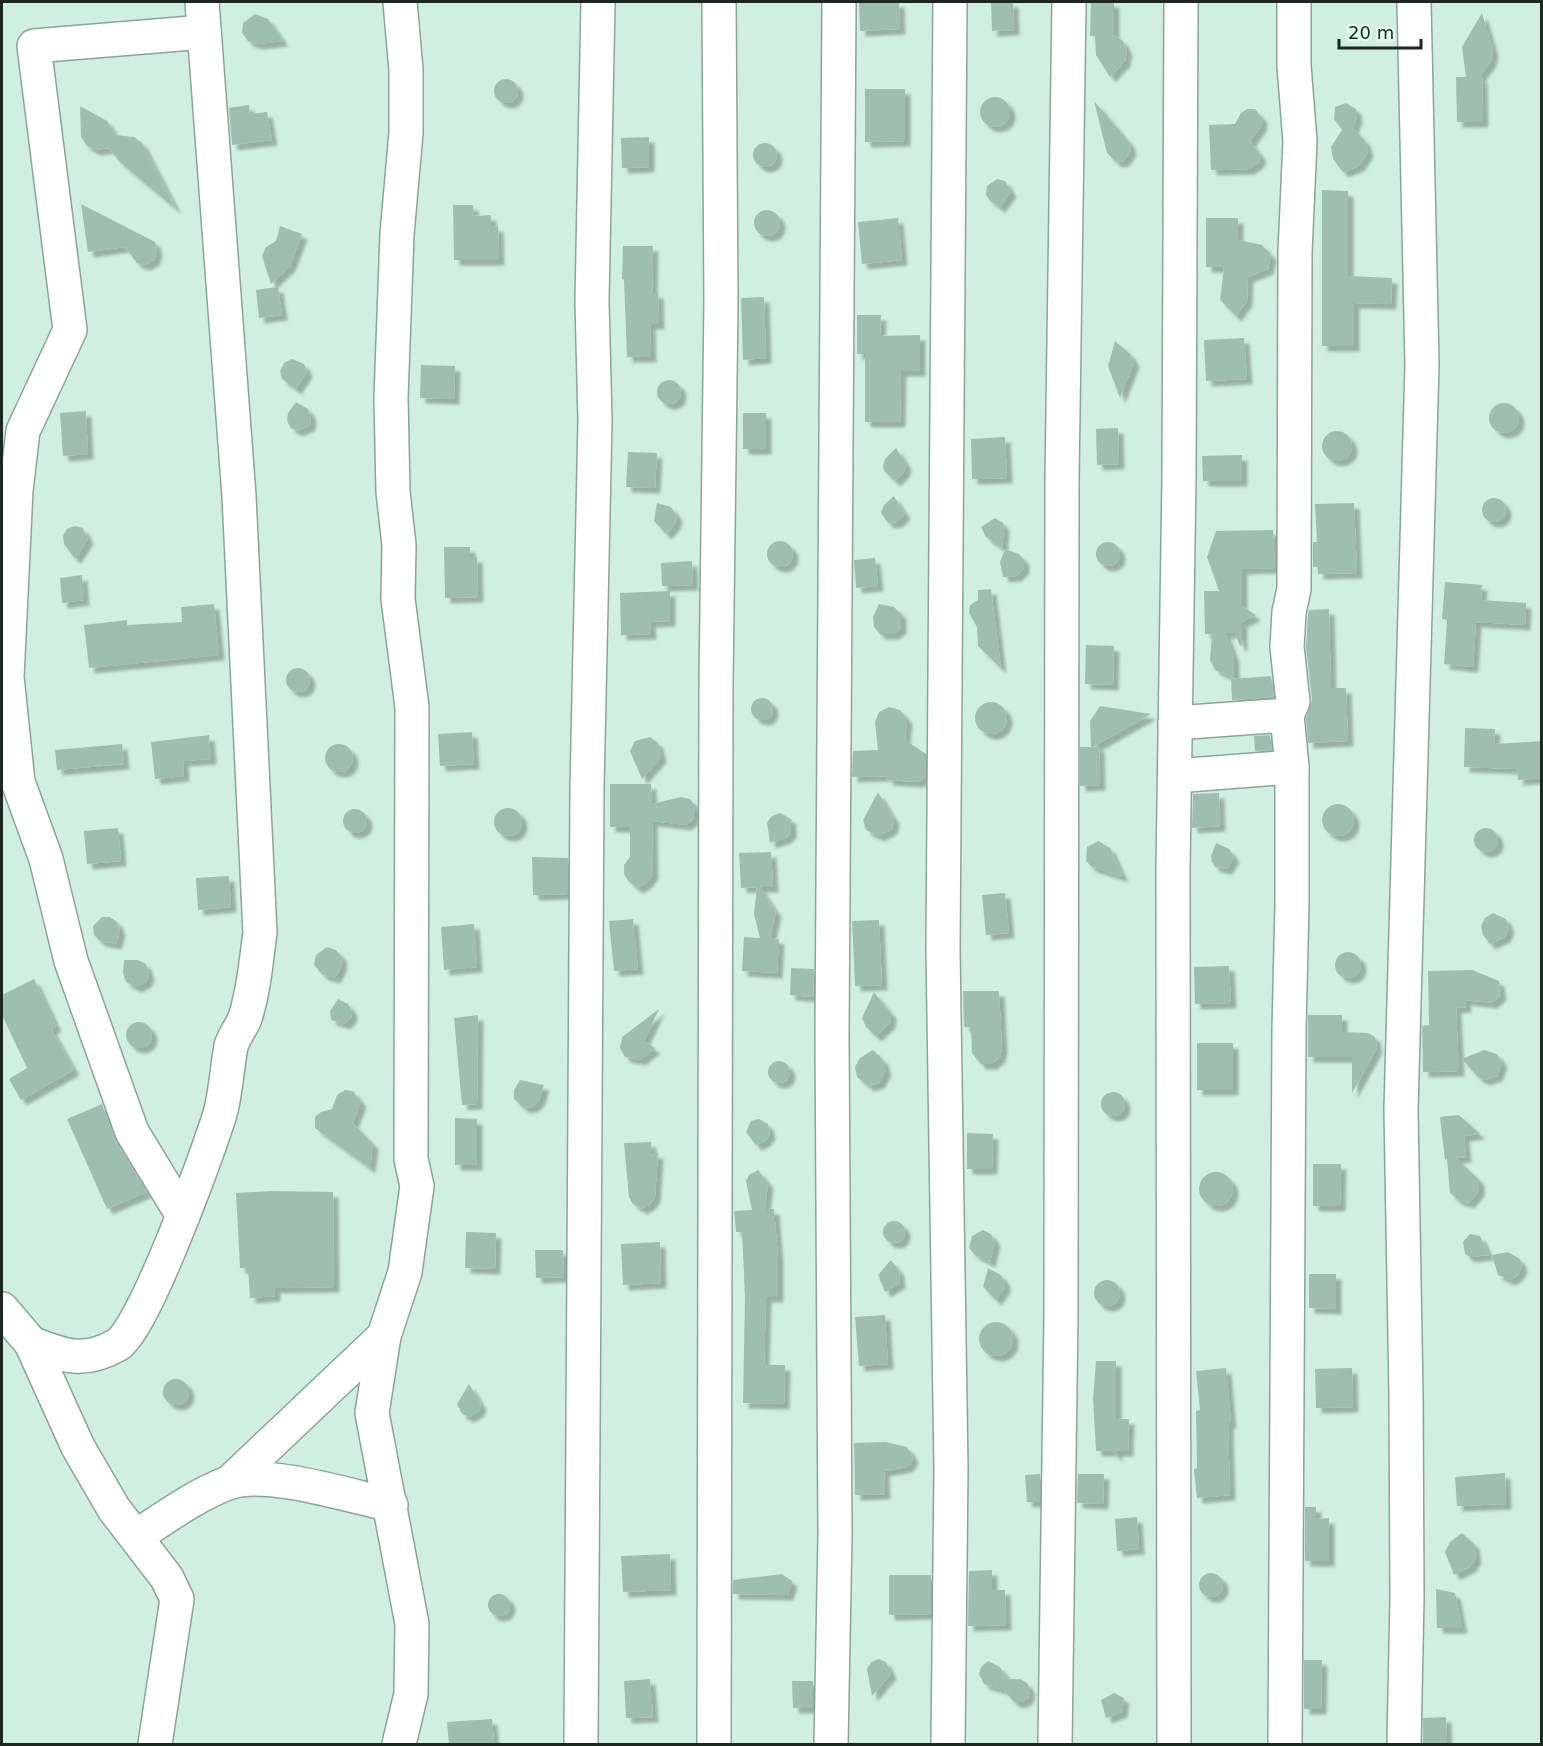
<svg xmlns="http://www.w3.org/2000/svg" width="1543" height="1746" viewBox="0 0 1543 1746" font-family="'DejaVu Sans',sans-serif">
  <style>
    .building { fill: #a0bdb1; filter: url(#shadow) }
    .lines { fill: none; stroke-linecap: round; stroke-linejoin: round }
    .minor-casing { stroke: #89a599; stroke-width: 36 }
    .minor { stroke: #fff; stroke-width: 33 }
  </style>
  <defs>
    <filter id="shadow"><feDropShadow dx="5.5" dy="5.5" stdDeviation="1.5" flood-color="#0004"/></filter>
  </defs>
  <rect width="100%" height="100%" fill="#d0efe2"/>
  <g class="building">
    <path d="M859,2h40l1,27 -40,2z"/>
    <path d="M991,2h22l1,28 -22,1z"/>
    <path d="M1091,2h23v33l9,6 4,10 -2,10 -15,16 -14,-22 -1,-19h-5z"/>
    <path d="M1482,13l11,38 -2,10 -12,16h3l1,45h-26l-1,-45h10l-4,-30z"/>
    <path d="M255,14l13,5 15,22 -26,3 -9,-3 -6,-8 1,-10z"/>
    <circle cx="506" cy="91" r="12"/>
    <path d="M865,89h40v52l-40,1z"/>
    <circle cx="995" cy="112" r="15"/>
    <path d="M1094,101l35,41 2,8 -7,11 -8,1 -9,-9z"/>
    <path d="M1346,103l10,6 1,8 -4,11 12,13 3,11 -9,14 -16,6 -10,-13 -2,-12 11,-17 -8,-11 1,-12z"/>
    <path d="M249,105l1,9 17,-2 5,28 -40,5 -3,-37z"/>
    <path d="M80,106l27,15 8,14 19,2 8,6 34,66 -56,-47 -11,-14 -13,2 -9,-4 -6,-9z"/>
    <path d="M1247,109h8l7,9 -1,8 -11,15 11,15 -3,7 -9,6 -38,1 -2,-45 26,-1 6,-11z"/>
    <path d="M649,137v30l-27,1 -1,-30z"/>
    <circle cx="765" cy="155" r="12"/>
    <path d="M997,179l8,2 6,11 -11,15 -10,-6 -4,-6 1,-9z"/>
    <path d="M1322,190l26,1v85l44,2 -1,26 -37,-1v43h-32z"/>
    <path d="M81,204l74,38 2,9 -3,9 -8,5 -9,-2 -12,-16 -37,5z"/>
    <path d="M453,205h20l1,11 17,-1v12l7,-1 1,34h-45z"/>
    <circle cx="767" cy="223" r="13"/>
    <path d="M898,218l4,42 -40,4 -4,-42z"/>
    <path d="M1206,218h32v22l24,5 9,10 -3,14 -20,8 -1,24 -11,15 -16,-16 4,-33h-18z"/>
    <path d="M280,226l22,8 -12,32 -19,18 -9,-28 4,-9 10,-6z"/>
    <path d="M623,246h30l-1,47h6l1,31h-9l1,33h-24l-3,-77 -2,-1z"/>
    <path d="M278,287l4,28 -23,3 -3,-28z"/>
    <path d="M764,297l2,61 -23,2 -2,-62z"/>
    <path d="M857,315h24l-1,21 40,-1v36h-19l-1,51h-35v-68h-8z"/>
    <path d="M1244,338l3,41 -41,2 -2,-41z"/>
    <path d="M1115,341l15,13 4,8 -14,36 -12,-32z"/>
    <path d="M292,359l12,5 3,8 -11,17 -14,-10 -2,-8 4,-8z"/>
    <path d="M421,365l34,1 -1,33 -34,-1z"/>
    <circle cx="669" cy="392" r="12"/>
    <path d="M296,402l12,7 3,7 -1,9 -12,6 -7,-3 -4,-7 1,-8z"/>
    <circle cx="1504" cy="418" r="15"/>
    <path d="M86,411l2,43 -25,2 -3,-43z"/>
    <rect x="743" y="413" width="23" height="36"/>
    <path d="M1118,428l1,36 -22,1 -1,-36z"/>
    <circle cx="1337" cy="446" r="15"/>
    <path d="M1005,437l2,41 -35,1 -1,-40z"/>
    <path d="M896,448l10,16 -2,8 -9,9 -11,-10 -1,-5 2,-7z"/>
    <path d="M628,452l29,1 -2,35 -29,-1z"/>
    <path d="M1242,455v26h-39l-1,-25z"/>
    <path d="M894,496l11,18 -8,8 -9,1 -7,-10 3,-8z"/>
    <circle cx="1494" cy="510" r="12"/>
    <path d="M657,503l14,4 6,9 -2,8 -9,10 -12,-13z"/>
    <path d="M1354,503l3,70 -39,1v-7h-5v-25h4l-2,-38z"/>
    <path d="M995,518l8,5 1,6 -2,19 -16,-11 -5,-10z"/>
    <path d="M75,526l8,2 5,11 -13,20 -11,-15 -1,-8 4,-7z"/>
    <path d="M1273,530l2,38 -33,1v37l14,9 -14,7v23l-2,1 -5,-13h-10l9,24v21l-19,-8 -5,-10 2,-26h-7l-1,-43h15l-12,-34 9,-26z"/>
    <circle cx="780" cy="554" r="13"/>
    <circle cx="1108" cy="554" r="12"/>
    <path d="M444,547h26v10h7l1,40 -33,1z"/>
    <path d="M1005,549l14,5 5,6v8l-8,8 -13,1 -3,-15z"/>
    <path d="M875,558l3,28 -22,2 -2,-28z"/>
    <path d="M692,561l1,24 -31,1 -1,-23z"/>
    <path d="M82,575l2,25 -22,3 -2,-25z"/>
    <path d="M1445,582l37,3 -1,15 45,3 -1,22 -49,-3 -3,45 -29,-3 3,-44 -5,-1z"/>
    <path d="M991,589l10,79 -23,-22 -1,-19 -8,-14 1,-8 8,-5v-10z"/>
    <path d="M670,591v30l-20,1 1,12 -30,1 -1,-42z"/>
    <path d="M214,604l5,51 -130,13 -5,-43 43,-5v5l55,-3 -1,-15z"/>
    <path d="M879,604l15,3 7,7v14l-7,6h-14l-6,-7 -1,-10z"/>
    <path d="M1329,609l2,79h15l2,53 -40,2 -2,-25 6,-18 -6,-53 2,-32 1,-5z"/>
    <path d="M1086,645l28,1 -1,39 -28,-1z"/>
    <circle cx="298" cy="680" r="12"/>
    <path d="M1271,676l3,21 -42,3 -1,-21z"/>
    <circle cx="762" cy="709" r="11"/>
    <circle cx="991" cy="718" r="16"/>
    <path d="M1100,706l51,8 -58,33 6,-1 1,39 -20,1v-39h11l-1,-26z"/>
    <path d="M889,707l11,3 7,9 -2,21 21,14v22l-8,6 -32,-2 3,-4 -37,1 1,-26 25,-1 -3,-28 4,-10z"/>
    <path d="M1465,728l30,1 -1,15 48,-3v37l-24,2 -1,-11 -53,-2z"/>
    <path d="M472,732l2,32 -34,2 -2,-32z"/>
    <path d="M209,735l2,24 -28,2 1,15 -29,3 -4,-37z"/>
    <path d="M1270,735l2,15 -17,1 -1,-15z"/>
    <path d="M650,737l8,6 3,14 -19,22 -12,-28 5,-10z"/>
    <path d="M122,744l2,20 -67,6 -2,-20z"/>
    <circle cx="339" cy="758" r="14"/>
    <path d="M610,784h41l1,20 29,-7 9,2 5,7 -2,13 -7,6 -34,-4 1,53 -6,8 -9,6 -9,-6 -5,-8v-9l6,-8v-30h-20z"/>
    <path d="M878,792l16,27 -2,10 -13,7 -13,-6 -3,-10z"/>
    <path d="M1219,793l1,33 -28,2 1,-34z"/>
    <circle cx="1338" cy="820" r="16"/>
    <circle cx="508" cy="822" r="14"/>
    <circle cx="355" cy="821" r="12"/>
    <path d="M780,813l11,6v13l-5,6 -16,5 -3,-21 5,-6z"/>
    <circle cx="1486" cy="840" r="12"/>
    <path d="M118,828l3,33 -34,3 -3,-33z"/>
    <path d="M1098,841l12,7 13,29 -31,-10 -6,-6 1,-14z"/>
    <path d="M1216,843l13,6 5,8 -7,12 -12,-2 -3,-5 -1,-6z"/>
    <path d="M771,852l2,35h-13l16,25 -6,26 9,1 -2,34 -35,-2 2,-34 16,1 -6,-24 3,-27 -16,1 -2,-35z"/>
    <path d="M532,857l36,1v36l-35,1z"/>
    <path d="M229,876l2,31 -33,3 -2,-32z"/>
    <path d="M1005,893l4,40 -23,2 -4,-40z"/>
    <path d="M1493,913l13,6 3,9 -4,9 -15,7 -7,-9 -2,-9 4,-8z"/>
    <path d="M102,917h8l7,5 3,9 -4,13 -16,-3 -6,-6 -1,-9z"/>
    <path d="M633,919l5,50 -24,2 -5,-50z"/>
    <path d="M879,920l3,65 -27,1 -3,-65z"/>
    <path d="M474,924l3,43 -33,3 -3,-43z"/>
    <path d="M327,947l9,3 6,7 -1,10 -6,11 -12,-3 -9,-10 2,-10z"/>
    <circle cx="1348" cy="965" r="13"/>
    <path d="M124,960h14l8,4 3,11 -3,7 -10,5 -10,-5 -3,-9z"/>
    <path d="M1229,966l2,37 -36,1 -1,-37z"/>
    <path d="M791,968l23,1 -1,28 -23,-2z"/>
    <path d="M1472,970l27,11 2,14 -9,8 -27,-3 1,7 -10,1 3,63 -36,1 -1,-46 7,-1 -1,-54z"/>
    <path d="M34,979l22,47 -5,3 23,41 -53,30 -12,-21 18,-11 -25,-53v-20z"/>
    <path d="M963,991h36l3,57 -2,9 -8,7h-11l-9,-11 -1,-26h-7z"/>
    <path d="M874,992l17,22 -1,9 -14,13 -10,-9 -4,-9z"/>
    <path d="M338,999l10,5 4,7 -1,7 -6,6 -14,-4 -1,-9z"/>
    <path d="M659,1009l-15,32 11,7 -15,12 -15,-3 -5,-9 2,-11z"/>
    <path d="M478,1015l-1,89 -15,1 -8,-87z"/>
    <path d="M1308,1015h34v17l26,1 7,4 2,11 -25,45v-36h-44z"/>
    <circle cx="139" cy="1035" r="13"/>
    <rect x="1197" y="1043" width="36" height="47"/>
    <path d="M873,1050l10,10 3,10 -7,13 -10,3 -12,-9 -2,-10 5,-9z"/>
    <path d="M1484,1050l13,4 5,8 -5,14 -12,4 -7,-3 -16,-18z"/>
    <circle cx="779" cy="1072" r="11"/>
    <path d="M520,1080l24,5 -5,16 -7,6 -8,1 -10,-9v-9z"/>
    <path d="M345,1090l8,1 8,11 -8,21 20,21 -3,24 -55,-40v-11l6,-5 11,-3 5,-14z"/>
    <circle cx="1113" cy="1104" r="12"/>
    <path d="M102,1104l14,38 31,50 -40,17 -40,-90z"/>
    <path d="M1459,1115l21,19 -16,2 2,21 -10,1 23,22v11l-10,12 -11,-3 -8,-7 -3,-34 -2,1 -5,-43z"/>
    <path d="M455,1118l22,1v46h-22z"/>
    <path d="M759,1119l9,5 2,10 -5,7 -9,4 -10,-13 5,-11z"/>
    <path d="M967,1133l26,1 -1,35h-25z"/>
    <path d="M651,1142v11h7l-3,44 -5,7 -8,5 -9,-5 -4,-7 -5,-54z"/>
    <path d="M1313,1164h28l-1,42h-27z"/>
    <path d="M758,1170l10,13 -3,26h9l4,49v39h-12l-2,68h21l-1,39 -41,-1 2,-106 -3,-65h-6l-2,-21 18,-1 -6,-29 3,-6z"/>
    <circle cx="1216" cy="1189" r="17"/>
    <path d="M273,1191l60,1 1,95 -59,1v8l-25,2 -2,-30h-8l-4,-75z"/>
    <circle cx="894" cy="1232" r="11"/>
    <path d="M983,1230l8,4 4,8 -5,20 -15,-7 -6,-7 3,-12z"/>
    <path d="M466,1232l30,1 -1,36 -30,-1z"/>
    <path d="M1470,1234l10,2 9,19 -19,2 -5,-3 -2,-12z"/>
    <path d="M660,1242l1,41 -38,2 -2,-41z"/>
    <path d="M535,1250h28l1,27 -28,1z"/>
    <path d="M1508,1252l12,7 2,8 -4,8 -8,5 -12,-5 -6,-20z"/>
    <path d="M891,1260l8,11 1,12 -15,9 -7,-17z"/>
    <path d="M988,1268l13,7 4,7v5l-9,13 -13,-13z"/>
    <path d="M1309,1274h27v35l-27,-1z"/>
    <circle cx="1107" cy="1293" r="13"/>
    <path d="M885,1315l3,49 -29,2 -4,-49z"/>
    <circle cx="996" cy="1339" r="17"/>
    <path d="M1096,1361h20v58h13l-1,32h-11v5l-5,-5h-16l-3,-52z"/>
    <path d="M1226,1368l5,55h-3l2,72 -33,3 -3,-29 3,-1 -1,-57 4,-1 -4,-39z"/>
    <path d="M1352,1368l1,39 -37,1 -1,-39z"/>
    <circle cx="176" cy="1392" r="13"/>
    <path d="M469,1384l12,20 -2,7 -10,6 -7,-3 -5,-10z"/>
    <path d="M886,1442l21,5 6,10 -2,5 -4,5 -23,4 1,23 -30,1 -1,-52z"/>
    <path d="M1505,1473l1,31 -49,2 -2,-29z"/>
    <path d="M1040,1474v28h-13l-2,-27z"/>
    <path d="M1078,1474h26l-1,30 -26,-1z"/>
    <path d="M1305,1507h11v12l13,-1v43h-24z"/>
    <path d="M1137,1517l2,32 -22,2 -2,-32z"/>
    <path d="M1462,1533l12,11 2,14 -6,9 -16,8 -9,-23 5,-10z"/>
    <path d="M670,1554l1,36 -48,2 -2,-36z"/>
    <path d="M992,1570v20h13l1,35 -38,1 1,-55z"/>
    <circle cx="1211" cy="1585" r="12"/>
    <path d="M782,1574l10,7 -4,14 -55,-1v-14z"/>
    <path d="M889,1575h42v39l-42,1z"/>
    <path d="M1436,1589l19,4 7,35h-25z"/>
    <circle cx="499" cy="1605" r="11"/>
    <path d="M879,1659l7,3 5,12 -19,22 -5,-27 4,-7z"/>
    <path d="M1304,1660h18l-1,49h-17z"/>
    <path d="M988,1661l12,6 7,12h13l7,4 3,7 -2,8 -6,4h-8l-10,-12 -20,-6 -5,-10 2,-7z"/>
    <path d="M650,1679l3,38 -27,1 -2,-37z"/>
    <path d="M792,1681h21v27h-20z"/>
    <path d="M1114,1693l10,5 -2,14 -16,6 -5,-18z"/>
    <path d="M1446,1717l1,27h-24v-26z"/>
    <path d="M492,1719l2,25h-45l-2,-22z"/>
  </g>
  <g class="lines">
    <g class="minor-casing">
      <g id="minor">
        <path d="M1175,723l112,-8"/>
        <path d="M1175,776l117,-9"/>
        <path d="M183,1216l-51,-84 -61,-171 -25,-102 -28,-77 -11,-105 9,-187 7,-59 47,-101 -36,-284 170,-14"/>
        <path d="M2,1309l29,34 47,104 36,62 53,69 10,21 -22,145"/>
        <path d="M31,1343c32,13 53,21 86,2 27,-15 91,-194 103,-231 6,-22 7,-46 11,-68 3,-10 10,-18 14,-28 9,-27 11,-57 15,-85l-21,-437 -37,-494"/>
        <path d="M230,1482l154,-146"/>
        <path d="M137,1536c29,-19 59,-41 91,-53 38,-14 122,13 163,22"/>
        <path d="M399,1744l12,-50 1,-70 -40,-211 12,-77 21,-64 12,-86 -6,-27 1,-452 -14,-108 1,-54 -6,-53 -2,-94 6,-164 9,-101v-63l-6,-68"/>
        <path d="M581,1744l6,-956 8,-367 -3,-120 6,-299"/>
        <path d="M714,1744l2,-1061 5,-381 -2,-300"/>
        <path d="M831,1744l4,-209 -3,-501 7,-1032"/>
        <path d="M948,1744l3,-275 -8,-520 7,-947"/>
        <path d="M1055,1744l6,-428 1,-837 7,-477"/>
        <path d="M1174,1744l-1,-875 6,-392 2,-475"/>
        <path d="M1285,1744l4,-714 3,-126v-137l-5,-52 6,-13 -6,-55 2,-35 5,-23 1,-337 5,-111 -6,-75v-64"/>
        <path d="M1404,1744l3,-146 -1,-203 -5,-286 21,-745 -8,-362"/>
      </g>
    </g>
    <use href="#minor" class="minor"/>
  </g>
  <rect width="1543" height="1746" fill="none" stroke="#1c2722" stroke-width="6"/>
  <path d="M1339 39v9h82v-9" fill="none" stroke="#1c2722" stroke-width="3"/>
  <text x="1348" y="39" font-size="18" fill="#1c2722" stroke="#defcef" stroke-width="4.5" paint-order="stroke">20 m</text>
</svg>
